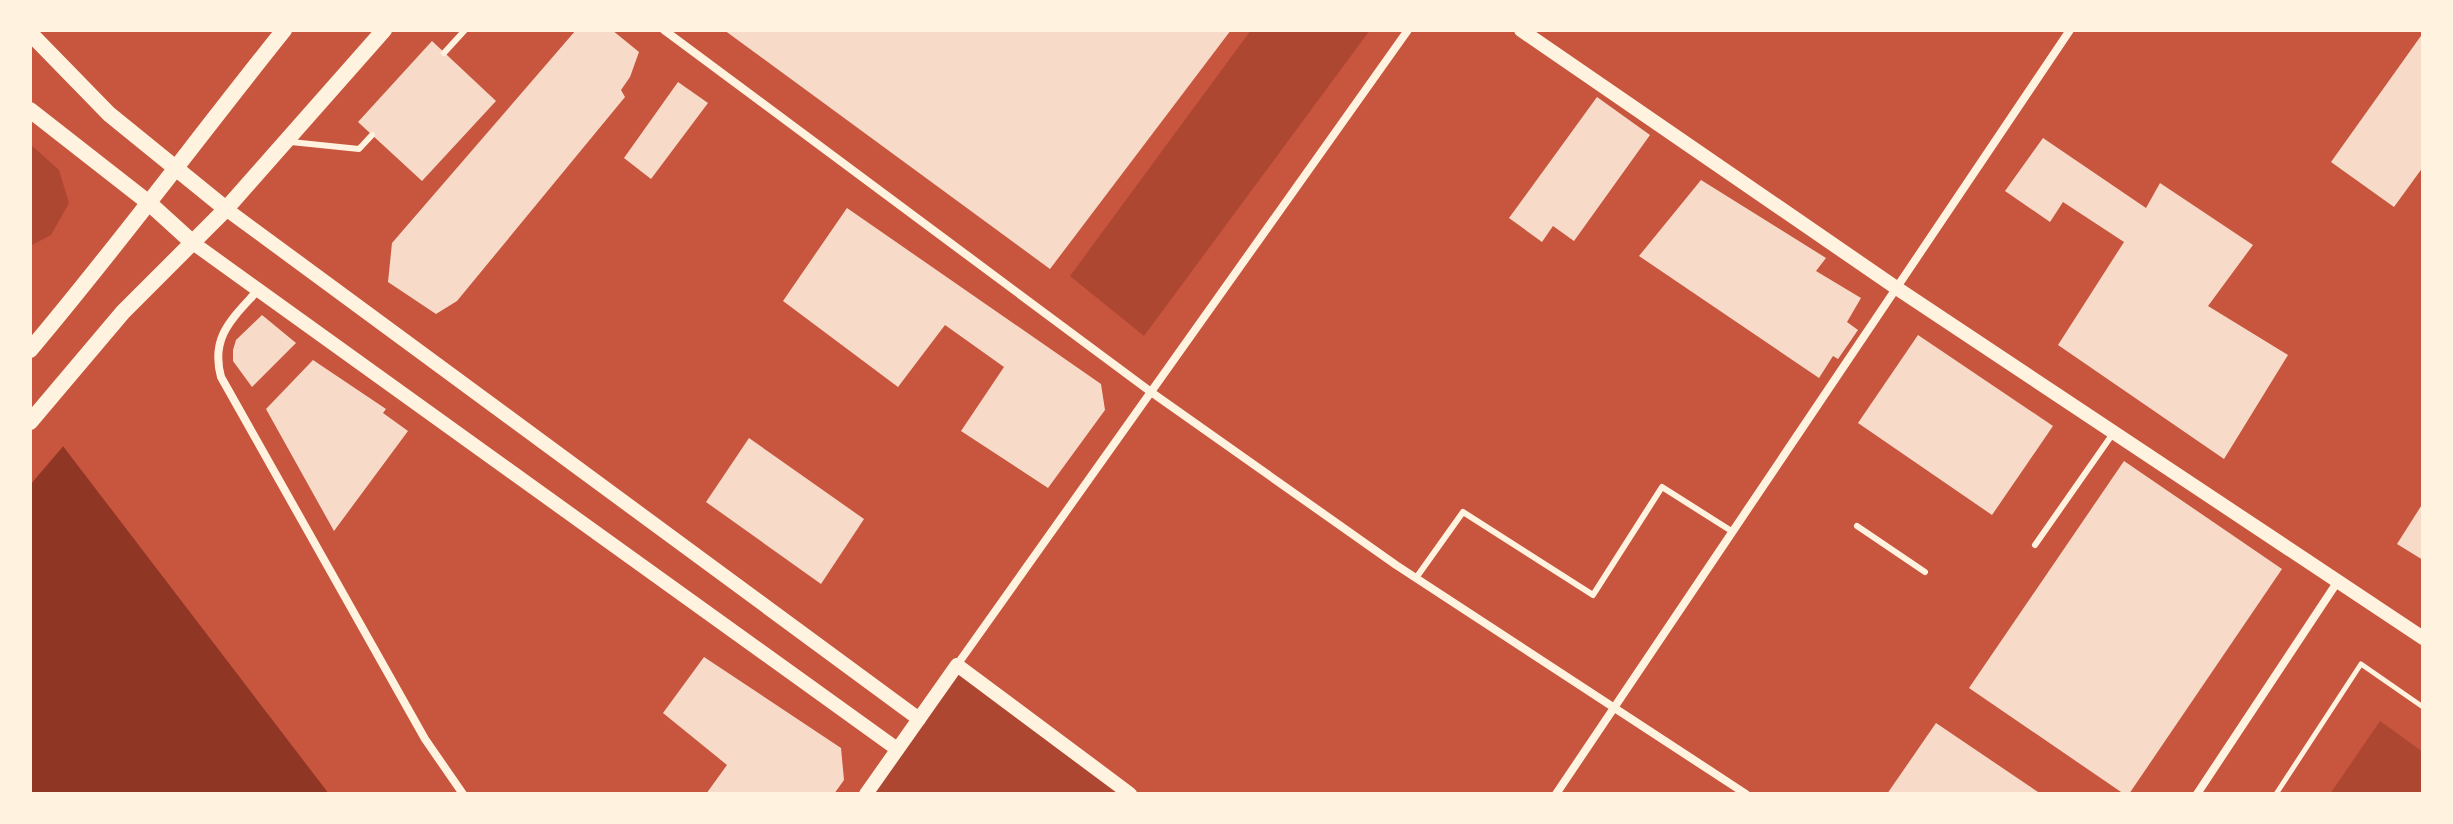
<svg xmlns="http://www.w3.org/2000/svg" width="2453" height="824" viewBox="0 0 2453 824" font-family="Overpass,sans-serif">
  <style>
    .green { fill: #ae4732 }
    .water { fill: #8f3625 }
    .pier { fill: #c8553d }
    .building { fill: #f7dbc8 }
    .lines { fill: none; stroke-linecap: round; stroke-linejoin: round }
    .path { stroke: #fff3e0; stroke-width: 5 }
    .service { stroke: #fff3e0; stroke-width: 6 }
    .minor { stroke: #fff3e0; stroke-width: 8 }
    .tertiary { stroke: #fff3e0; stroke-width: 14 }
    .secondary { stroke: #fff3e0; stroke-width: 16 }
  </style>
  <rect width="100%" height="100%" fill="#c8553d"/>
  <g class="green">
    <path d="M1251,30h119l-226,306 -74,-60z"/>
    <path d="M30,144l29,26 10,33 -18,32 -21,11z"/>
    <path d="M957,665l173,129h-264z"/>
    <path d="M2380,721l43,31v42h-93z"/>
  </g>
  <path class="water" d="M30,403l299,391h-299z"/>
  <path class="pier" d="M30,399l36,44 -36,42z"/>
  <g class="building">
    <path d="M576,30h36l27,22 -9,25 -9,13 4,7 -168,204 -21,13 -48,-32 4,-39z"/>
    <path d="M724,30h507l-181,239z"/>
    <path d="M2423,33v134l-29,40 -63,-45z"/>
    <path d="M432,41l64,60 -74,80 -64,-59z"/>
    <path d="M678,82l30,21 -57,76 -27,-21z"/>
    <path d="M1597,97l53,38 -76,106 -21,-15 -11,16 -33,-24z"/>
    <path d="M2043,138l103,70 14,-25 93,62 -45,61 80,49 -64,104 -166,-114 66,-103 -61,-40 -13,20 -45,-31z"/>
    <path d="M1701,180l125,78 -10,13 45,27 -14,24 11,8 -20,29 -5,-3 -14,22 -180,-122z"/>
    <path d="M847,208l254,176 4,26 -57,78 -87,-57 43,-64 -59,-42 -47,62 -115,-86z"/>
    <path d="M262,315l34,28 -44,44 -19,-26v-11l3,-10z"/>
    <path d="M1918,335l135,91 -61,89 -134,-92z"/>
    <path d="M313,360l73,49 -3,4 25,18 -74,100 -68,-122z"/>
    <path d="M749,438l115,81 -43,65 -115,-82z"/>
    <path d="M2124,461l158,108 -153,225h-5l-155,-106z"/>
    <path d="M2423,503v57l-26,-16z"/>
    <path d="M704,657l137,91 3,32 -10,14h-128l21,-29 -64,-52z"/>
    <path d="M1936,723l105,71h-154z"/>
  </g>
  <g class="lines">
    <path class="path" d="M2276,794l85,-130 62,43"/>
    <g class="service">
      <path d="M444,53l21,-23"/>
      <path d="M291,142l68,7 13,-14"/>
      <path d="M1857,526l68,46"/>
      <path d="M2035,545l79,-113"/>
      <path d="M1416,578l47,-66 130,83 69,-108 71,45"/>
    </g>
    <g class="minor">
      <path d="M664,30l487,362 245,173 350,229"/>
      <path d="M258,290c-25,28 -48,46 -37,87l204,362 38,55"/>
      <path d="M957,665l451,-635"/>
      <path d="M1556,794l514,-764"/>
      <path d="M2197,794l141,-213"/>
    </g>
    <g class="tertiary">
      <path d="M1521,30l374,257 528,351"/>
      <path d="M226,209l693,510"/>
      <path d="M193,243l704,506"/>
      <path d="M866,794l91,-129 173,129"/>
    </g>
    <g class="secondary">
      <path d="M30,33l79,81 117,95"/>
      <path d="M30,110l119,93 44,40"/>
      <path d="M30,350c88,-104 169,-214 254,-320"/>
      <path d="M30,422l93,-110 103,-103 158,-179"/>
    </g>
  </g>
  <rect width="2453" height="824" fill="none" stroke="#fff3e0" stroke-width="64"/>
</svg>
